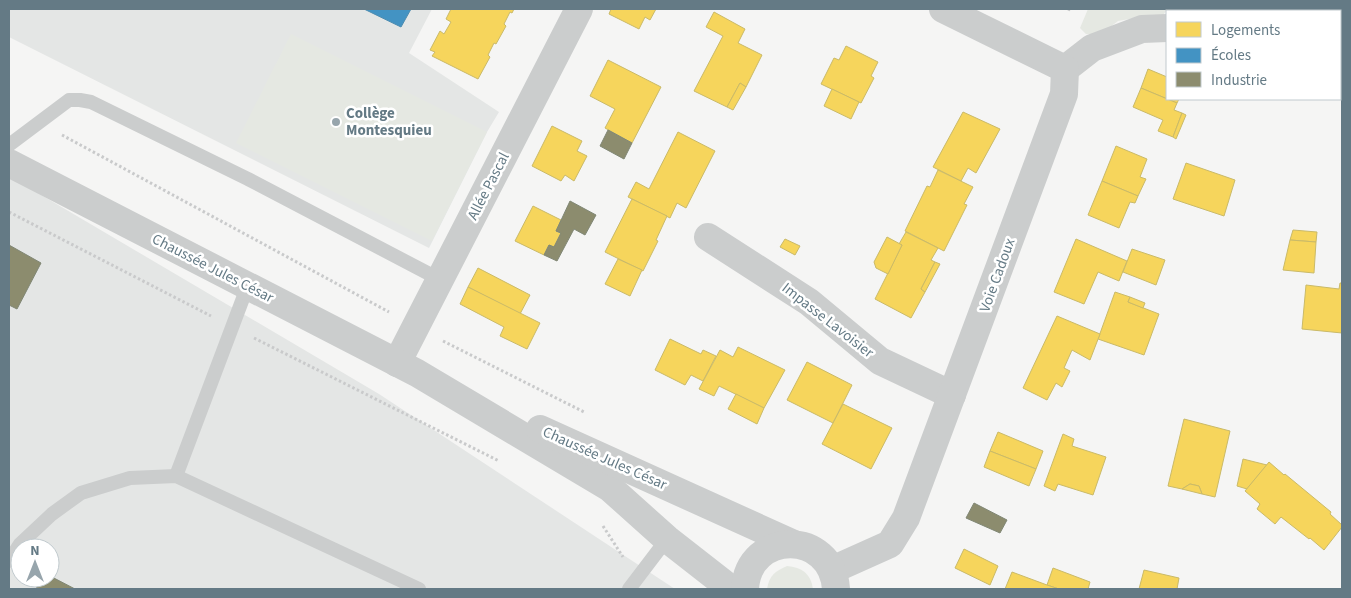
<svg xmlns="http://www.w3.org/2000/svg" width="1351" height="598" viewBox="0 0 1351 598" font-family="'Source Sans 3',sans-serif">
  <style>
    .built { fill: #e4e6e5; fill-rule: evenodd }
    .green { fill: #e5e8e2 }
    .homes { fill: #f6d55c; stroke: #caba68 }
    .schools { fill: #4393c3; stroke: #4d8cb0 }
    .industry { fill: #8c8c6e; stroke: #808775 }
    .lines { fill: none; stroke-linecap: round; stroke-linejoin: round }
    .path { stroke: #c9cacb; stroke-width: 3; stroke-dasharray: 2.5 2.5; stroke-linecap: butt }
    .service { stroke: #cbcdcd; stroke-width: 14 }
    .minor { stroke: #cbcdcd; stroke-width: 28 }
    .tertiary { stroke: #cbcdcd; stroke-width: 28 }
    .poi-dot { fill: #97a5ac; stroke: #fff; stroke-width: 2 }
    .labels { text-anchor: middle; stroke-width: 5; stroke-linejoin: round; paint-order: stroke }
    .poi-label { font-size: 15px; font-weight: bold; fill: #647a85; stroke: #fff; text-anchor: start }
    .street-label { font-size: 15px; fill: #647a85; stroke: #fff }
  </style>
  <rect width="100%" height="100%" fill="#f5f5f4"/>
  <g class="built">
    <path d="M9,9h423l-23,44 90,59 -12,20 -58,116 -420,-211z"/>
    <path d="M9,176l370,218 296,195h-666zM20,548h30v30h-30z"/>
  </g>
  <g class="green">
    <path d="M1088,9h79l-6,10 -20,-2 -23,4 -17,13h-15l-6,-6z"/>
    <path d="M291,34l196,98 -55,109 -196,-98z"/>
    <path d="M787,566c15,1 24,8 26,23h-46c2,-13 8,-18 20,-23z"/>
  </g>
  <g class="homes">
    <path d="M451,9h63l-2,4 -2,-1 -6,12 2,2 -10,18 -2,-1 -6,12 2,2 -12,22 -46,-23 3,-4 -5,-2 10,-19 4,3 7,-12 -5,-3z"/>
    <path d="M611,9h45l-6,11 -5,-3 -6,12 -30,-15z"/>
    <path d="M714,12l31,17 -7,14 24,12 -16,32 -6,-4 -13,24 -33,-16 29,-55 -17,-9z"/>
    <path d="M846,46l32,16 -7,14 3,2 -13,25 -40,-19 13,-26 5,2z"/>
    <path d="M608,60l53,27 -29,56 -27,-15 10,-19 -25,-13z"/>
    <path d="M1148,69l19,8v22h12l-2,4 -36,-15z"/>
    <path d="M740,83l6,4 -13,23 -6,-3z"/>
    <path d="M1141,88l36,15 -3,7 8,3 -9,24 -15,-6 5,-11 -30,-13z"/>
    <path d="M832,89l27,13 -8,17 -27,-13z"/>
    <path d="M963,112l37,17 -24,44 -8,-5 -7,13 -28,-14z"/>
    <path d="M1182,113l4,2 -10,24 -3,-2z"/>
    <path d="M552,126l30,15 -5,10 10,5 -13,25 -9,-6 -4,6 -29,-15z"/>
    <path d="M678,132l37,19 -29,57 -9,-5 -7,15 -42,-21 8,-15 13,7z"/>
    <path d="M1116,146l31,13 -7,18 6,2 -8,17 -36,-15z"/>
    <path d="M1186,163l49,17 -11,36 -51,-17z"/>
    <path d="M938,170l35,17 -9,17 3,1 -23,46 -39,-20 22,-45 3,1z"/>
    <path d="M1102,181l36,15 -3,7 -5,-1 -11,26 -31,-13z"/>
    <path d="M632,199l35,17 -11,24 2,1 -15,30 -38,-19z"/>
    <path d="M533,206l28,14 -5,11 5,2 -7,14 -5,-2 -5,10 -29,-14z"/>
    <path d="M1293,230l24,2 -1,10 -26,-2z"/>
    <path d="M906,232l32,16 -7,12 4,2 -14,27 4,3 -14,26 -36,-19 27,-54 -3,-1z"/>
    <path d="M887,237l15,8 -14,29 -12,-6 -2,-6z"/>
    <path d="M785,239l15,7 -5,9 -15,-8z"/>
    <path d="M1076,239l51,22 -8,20 -21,-9 -14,32 -30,-12z"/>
    <path d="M1290,240l26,2 -2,31 -31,-3z"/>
    <path d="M1132,249l33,11 -9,25 -33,-13z"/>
    <path d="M618,259l24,11 -12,26 -25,-12z"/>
    <path d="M935,262l5,2 -15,28 -4,-3z"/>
    <path d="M478,268l52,27 -10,19 -52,-27z"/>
    <path d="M1340,283h2v50l-40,-4 4,-44 33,4z"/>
    <path d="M468,287l72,36 -13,26 -27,-13 4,-9 -44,-23z"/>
    <path d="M1115,292l15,5 -2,5 31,12 -15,41 -46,-16z"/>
    <path d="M1130,297l15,6 -2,5 -15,-6z"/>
    <path d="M1057,316l43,18 -10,26 -18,-10 -8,18 6,3 -8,16 -6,-4 -9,17 -24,-12z"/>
    <path d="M670,339l31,15 2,-4 13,6 -13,25 -12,-6 -6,10 -30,-15z"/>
    <path d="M738,347l47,23 -21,38 -45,-22 -5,10 -15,-7 21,-39 13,7z"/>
    <path d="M807,362l45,23 -19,38 -46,-23z"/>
    <path d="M736,394l28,14 -7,16 -29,-15z"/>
    <path d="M843,404l49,24 -21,41 -49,-25z"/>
    <path d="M1184,419l46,12 -15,66 -13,-3 -3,-8 -9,-2 -8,5 -14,-3z"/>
    <path d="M998,432l45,19 -7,18 -46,-18z"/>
    <path d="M1063,434l11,5 -2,7 34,11 -13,38 -35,-11 -3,7 -11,-5z"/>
    <path d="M990,451l46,18 -7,17 -45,-19z"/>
    <path d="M1243,459l24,6 -20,24 -10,-3z"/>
    <path d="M1269,462l15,13 1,-1 46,38 -1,2 12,11v2l-18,23 -14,-12 -1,1 -28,-22 -6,7 -18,-15 3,-5 -15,-13z"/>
    <path d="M1190,484l9,2 3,8 -20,-5z"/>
    <path d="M964,549l34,17 -8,19 -35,-17z"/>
    <path d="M1053,568l37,14 -2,7h-29l-12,-4z"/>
    <path d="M1144,570l35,8 -2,11h-38z"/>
    <path d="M1012,572l35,13 12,4h-54z"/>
  </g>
  <path class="schools" d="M364,9h47l-10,18z"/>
  <g class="industry">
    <path d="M608,130l24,13 -8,16 -24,-13z"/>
    <path d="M570,201l26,14 -11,20 -11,-6 -17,32 -13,-6 5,-10 5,2 7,-14 -5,-2z"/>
    <path d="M9,245l32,18 -24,46 -8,-4z"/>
    <path d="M974,503l33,17 -7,13 -34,-15z"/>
    <path d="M50,576l25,13h-39l6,-11h8z"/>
  </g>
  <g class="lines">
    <g class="path">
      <path d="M1068,9l3,1"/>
      <path d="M62,135l327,177"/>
      <path d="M9,212l202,104"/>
      <path d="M254,338l245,123"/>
      <path d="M443,341l141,71"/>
      <path d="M603,526l20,31"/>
    </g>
    <g class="service">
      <path d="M9,145l60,-45h11l11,2 157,77 191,100"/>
      <path d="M176,476l72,-191"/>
      <path d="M9,561l11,-17 32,-30 29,-21 49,-15 46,-2 243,113"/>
      <path d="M629,589l38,-50"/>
    </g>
    <g class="minor">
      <path d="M1195,11l1,-2"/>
      <path d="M1065,69l27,-21 50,-19 25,-1"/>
      <path d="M708,237l101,65 71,59 72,34"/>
      <path d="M397,363l182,-354"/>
      <path d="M832,570l58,-26 16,-26 158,-424 1,-25 -122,-60"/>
    </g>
    <g class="tertiary">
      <path d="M9,163l408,210 193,115 57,51 64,50"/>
      <path d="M540,429l254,115"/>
      <path d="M745,589c3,-59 87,-60 91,0"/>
    </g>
  </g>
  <circle class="poi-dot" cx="336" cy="122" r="5"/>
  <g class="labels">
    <g class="poi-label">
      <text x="346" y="118">Collège<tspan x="346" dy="17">Montesquieu</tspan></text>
    </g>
    <g class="street-label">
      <text transform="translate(488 186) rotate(-63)" y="5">Allée Pascal</text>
      <text transform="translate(213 268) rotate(27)" y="5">Chaussée Jules César</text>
      <text transform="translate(997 275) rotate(-70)" y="5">Voie Cadoux</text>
      <text transform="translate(828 320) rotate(38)" y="5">Impasse Lavoisier</text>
      <text transform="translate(605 458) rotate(24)" y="5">Chaussée Jules César</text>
    </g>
  </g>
  <rect width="1351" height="598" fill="none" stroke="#647a85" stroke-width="20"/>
  <rect x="1166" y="10" width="175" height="90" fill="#ffffff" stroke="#c1cace"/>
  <rect x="1176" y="22" width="25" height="15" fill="#f6d55c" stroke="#c1cace"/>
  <text x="1211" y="35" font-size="15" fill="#647a85">Logements</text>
  <rect x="1176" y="48" width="25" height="15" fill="#4393c3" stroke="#c1cace"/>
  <text x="1211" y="60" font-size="15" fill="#647a85">Écoles</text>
  <rect x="1176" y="72" width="25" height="15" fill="#8c8c6e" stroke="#c1cace"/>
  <text x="1211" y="85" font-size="15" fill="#647a85">Industrie</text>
  <g transform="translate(35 563)"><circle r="24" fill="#ffffff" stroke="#c1cace"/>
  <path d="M0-4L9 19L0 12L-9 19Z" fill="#97a5ac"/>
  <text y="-8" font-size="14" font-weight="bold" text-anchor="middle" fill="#647a85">N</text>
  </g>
</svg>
